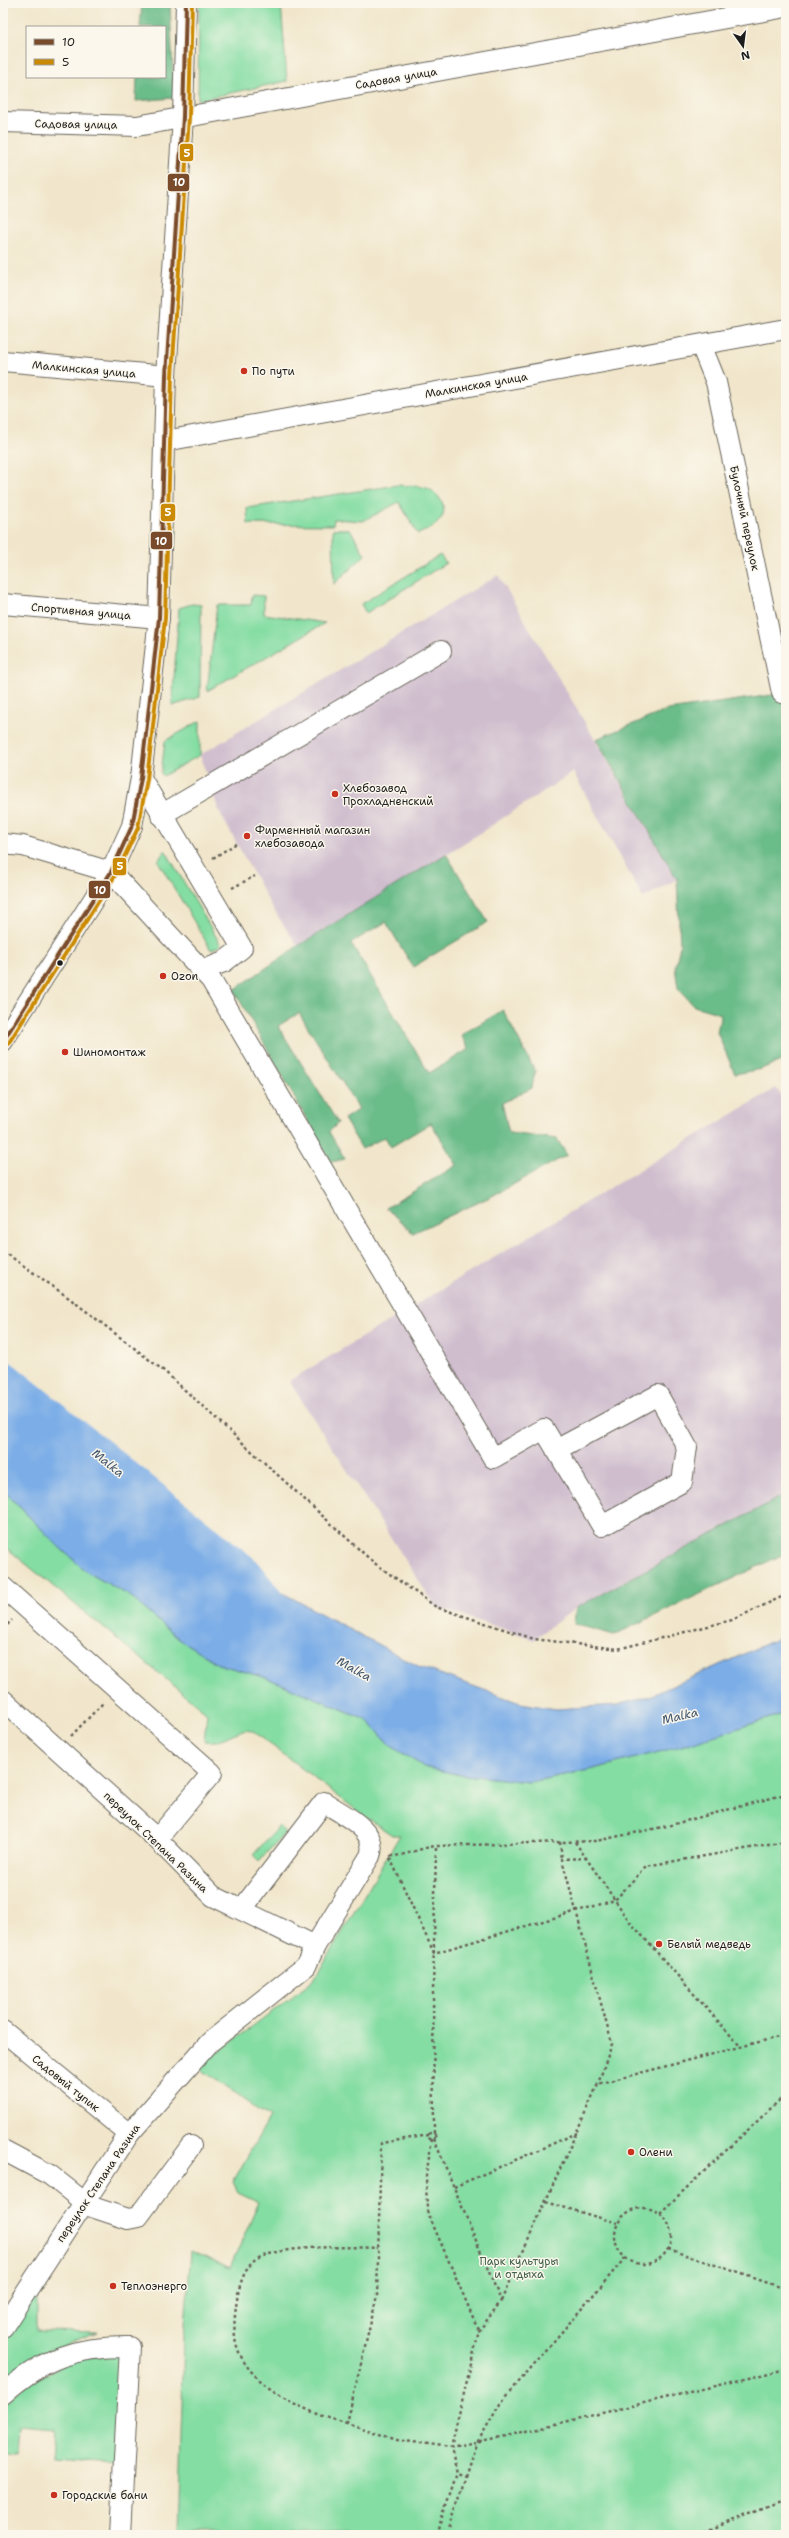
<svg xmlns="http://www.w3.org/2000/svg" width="789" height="2538" viewBox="0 0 789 2538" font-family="'Shantell Sans',sans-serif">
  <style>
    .industrial { fill: #cfbdce }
    .green { fill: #84dda3; stroke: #507c60 }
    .forest { fill: #6bbc89; stroke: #446c52 }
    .water { fill: #7bade7; stroke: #4c6482 }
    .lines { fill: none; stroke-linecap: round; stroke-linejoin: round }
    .river { stroke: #7bade7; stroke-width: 35 }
    .minor-casing { stroke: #676359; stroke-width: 22 }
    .path { stroke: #676359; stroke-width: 2.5; stroke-dasharray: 3 3; stroke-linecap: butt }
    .minor { stroke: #fff; stroke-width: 20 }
    .bus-1-casing { stroke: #fbf7ec; stroke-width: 7 }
    .bus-2-casing { stroke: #fbf7ec; stroke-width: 7 }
    .bus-1 { stroke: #7a4b2a; stroke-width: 4 }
    .bus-2 { stroke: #cb8a06; stroke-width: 4 }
    .poi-dot { fill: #c8321e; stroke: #fbf7ec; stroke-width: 1.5 }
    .bus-dot { fill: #1c1c1c; stroke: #fbf7ec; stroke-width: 1.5 }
    .labels { text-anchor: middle; stroke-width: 3; stroke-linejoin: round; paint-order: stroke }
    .street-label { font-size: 11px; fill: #1c1c1c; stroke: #fbf7ec }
    .poi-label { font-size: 11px; fill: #1c1c1c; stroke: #fbf7ec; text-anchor: start }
    .park-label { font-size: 11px; fill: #40604b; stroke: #fbf7ec }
    .water-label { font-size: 12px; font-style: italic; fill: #42566d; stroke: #fbf7ec }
    .line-badge { stroke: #fbf7ec; stroke-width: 1.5 }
    .badge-label { font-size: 11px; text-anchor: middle; font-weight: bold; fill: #fff }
  </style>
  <rect width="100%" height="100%" fill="#fbf7ec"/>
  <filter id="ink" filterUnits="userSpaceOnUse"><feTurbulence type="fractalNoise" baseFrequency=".025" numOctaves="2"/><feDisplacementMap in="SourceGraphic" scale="8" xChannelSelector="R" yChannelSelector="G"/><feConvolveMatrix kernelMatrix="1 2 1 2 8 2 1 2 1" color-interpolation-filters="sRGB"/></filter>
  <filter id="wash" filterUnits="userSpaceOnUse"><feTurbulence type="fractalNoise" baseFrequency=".012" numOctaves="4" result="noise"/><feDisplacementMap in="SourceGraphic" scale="16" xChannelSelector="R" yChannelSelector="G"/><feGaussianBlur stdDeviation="0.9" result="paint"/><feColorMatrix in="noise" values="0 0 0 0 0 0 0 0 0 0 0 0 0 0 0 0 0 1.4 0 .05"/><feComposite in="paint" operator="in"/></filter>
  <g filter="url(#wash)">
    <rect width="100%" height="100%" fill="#f1e6cb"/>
    <g class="industrial">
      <path d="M498,575l179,304 -34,19 -70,-126 -96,63 -179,111 -27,-40 -52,-95 -19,-56z"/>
      <path d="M776,1088l10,14v392l-210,114 -42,31 -98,-32 -147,-226z"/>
    </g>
    <g class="green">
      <path d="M199,3h82l6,78 -89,19z"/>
      <path d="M398,485c10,1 22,0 31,4 5,2 10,8 13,13 7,17 -9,26 -24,32l-19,-32 -36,19 -29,-2 -1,6 -85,-1 -1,-16z"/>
      <path d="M333,529h17l15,26 -31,29z"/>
      <path d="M440,555l6,8 -80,50 -5,-9z"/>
      <path d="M252,595l12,1v18l61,9 -118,68 10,-86h34z"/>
      <path d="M192,604l9,1 -1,92 -28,9 7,-98z"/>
      <path d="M200,721v34l-37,21 -2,-3 4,-32z"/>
      <path d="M165,850l56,95 -10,5 -53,-89z"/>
      <path d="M3,1490l56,57 28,25 43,24 49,43 39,25 49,14 99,41 24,26 34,22 32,7 73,8 64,-13 84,-22 109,-34v822h-608l6,-197 7,-87 39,17 29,-66 -21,-10 -5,-10 36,-64 -71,-51 115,-86 87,-146h-8l-32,-22 -107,-82c-20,-4 -29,14 -49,10l3,-28 -204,-168z"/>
      <path d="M279,1826l7,6 -27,29 -6,-6z"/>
      <path d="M29,2296h8v35l60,1c-38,14 -65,27 -94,55v-49z"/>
      <path d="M122,2354l-6,108 -63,-4 2,-29 -37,-3 -2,29 -13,-1v-48l17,-17 56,-32z"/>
    </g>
    <g class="forest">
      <path d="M142,3h28l4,95 -38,3 1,-24h28v-50h-25z"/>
      <path d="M786,693v366l-25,10 -26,5 -18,-42 4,-18 -27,-8 -16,-18 -3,-21 5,-21 -3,-67 -81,-140 72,-29z"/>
      <path d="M446,854l42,68 -75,45 -27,-45 -35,21 78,130 40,-24 -8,-14 42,-25 32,61 -3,17 -30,15 7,30 48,6 10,16 -75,41 -79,37 -27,-25 71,-43 -26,-42 -40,24 -6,-10 -23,12 -18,-30 15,-10 -60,-96 -21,13 60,97 -9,9 16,27 -14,3 -97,-172 64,-44z"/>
      <path d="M786,1494v59l-172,82 -40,-11 2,-16z"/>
    </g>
    <path class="water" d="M3,1378l239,193 176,95 102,37 36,6 62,-4 32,-9 136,-61v78l-108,34 -85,22 -64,13 -73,-8 -32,-7 -34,-22 -24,-26 -99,-41 -49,-14 -39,-25 -49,-43 -43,-24 -28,-25 -56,-57z"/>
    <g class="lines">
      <path class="river" d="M3,1378l239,193 27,33"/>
    </g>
  </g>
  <g filter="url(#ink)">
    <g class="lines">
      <g class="minor-casing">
        <g id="minor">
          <path d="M3,122l134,4 649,-119"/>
          <path d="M701,345l15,37 66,311"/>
          <path d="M3,361l163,15"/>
          <path d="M165,441l621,-112"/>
          <path d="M3,604l156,14"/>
          <path d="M141,778l101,170 -18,14 -21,8"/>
          <path d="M161,815l280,-164"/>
          <path d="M3,844l20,2 88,26"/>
          <path d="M111,872l100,108 282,478 51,-29 58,97 80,-44 5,-35 -29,-52 -102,55"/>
          <path d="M3,1041l108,-169 21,-46 9,-48 18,-160 7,-242 17,-259 3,-114"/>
          <path d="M3,1587l209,186 -55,66"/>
          <path d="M3,1700l154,139 56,57 102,50 -9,20 -96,76 -81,92 -126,193"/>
          <path d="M242,1909l82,-107c17,12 56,28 46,54l-55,90"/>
          <path d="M3,2031l126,103"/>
          <path d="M3,2150l47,25 39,31 39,13 10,-2 53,-71"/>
          <path d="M3,2394c40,-36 74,-48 127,-47l-10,188"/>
        </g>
      </g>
      <g class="path">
        <path d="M213,858l24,-15"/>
        <path d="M232,888l23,-12"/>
        <path d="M3,1251l66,47 95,73 209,191 63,45 98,32 84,10 114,-29 54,-25"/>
        <path d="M3,1629l9,-9"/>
        <path d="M71,1736l33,-34"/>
        <path d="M560,1842l2,17"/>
        <path d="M575,1842l55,80 110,124"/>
        <path d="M390,1856c16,0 29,-8 46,-10l160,-5 71,-15 119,-32"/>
        <path d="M390,1858l44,95 181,-53 31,-34 140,-24"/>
        <path d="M587,1858l-25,1 50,185 -14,40"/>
        <circle cx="432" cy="2136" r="3.5"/>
        <path d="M434,2133l-1,-141 3,-146"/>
        <path d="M429,2135l-48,8 -4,153 -30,127 50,17 54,7 59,-12 276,-66"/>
        <path d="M432,2139l-6,37 1,35 52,120"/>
        <path d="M434,2139l67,162 -22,30 -28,116 6,26 9,3 -20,59"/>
        <path d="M454,2187l123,-54"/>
        <path d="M546,2202l71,21"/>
        <circle cx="643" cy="2236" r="28"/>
        <path d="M660,2213l126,-119"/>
        <path d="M668,2249l118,40"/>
        <path d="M501,2301l97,-217 188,-49"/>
        <path d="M347,2423c-36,-8 -93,-34 -108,-71 -6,-14 -5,-31 -3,-45 2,-16 5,-33 17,-45 20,-18 98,-15 125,-14"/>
        <path d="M466,2476l11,-33 23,-39 125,-146"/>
        <path d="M24,2535v-5"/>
        <path d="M436,2535l21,-62"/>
        <path d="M693,2535l93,-36"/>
      </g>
      <use href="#minor" class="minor"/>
      <g class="bus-1-casing">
        <path id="bus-1" d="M3,1041l108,-169 21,-46 9,-48 18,-160 7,-242 17,-259 3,-114"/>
      </g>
      <g class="bus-2-casing">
        <path id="bus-2" d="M8,1044l108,-170 22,-46 9,-49 18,-161 7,-242 17,-259 3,-114"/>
      </g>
      <use href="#bus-1" class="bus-1"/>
      <use href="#bus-2" class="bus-2"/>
    </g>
  </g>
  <g class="poi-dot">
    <circle cx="244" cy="371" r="4"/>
    <circle cx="335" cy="794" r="4"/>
    <circle cx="247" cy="836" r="4"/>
    <circle cx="163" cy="976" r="4"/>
    <circle cx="65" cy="1052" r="4"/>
    <circle cx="659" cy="1944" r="4"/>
    <circle cx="631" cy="2152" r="4"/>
    <circle cx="113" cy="2286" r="4"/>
    <circle cx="54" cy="2495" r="4"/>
  </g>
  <circle class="bus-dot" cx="60" cy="963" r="3.5"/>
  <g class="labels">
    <g class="street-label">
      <text transform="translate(396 78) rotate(-10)" y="4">Садовая улица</text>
      <text transform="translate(76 124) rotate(1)" y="4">Садовая улица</text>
      <text transform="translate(84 369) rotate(5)" y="4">Малкинская улица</text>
      <text transform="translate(476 385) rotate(-10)" y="4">Малкинская улица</text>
      <text transform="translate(745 518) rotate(78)" y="4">Булочный переулок</text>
      <text transform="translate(81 611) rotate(5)" y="4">Спортивная улица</text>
      <text transform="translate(156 1842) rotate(44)" y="4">переулок Степана Разина</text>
      <text transform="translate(66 2083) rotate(39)" y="4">Садовый тупик</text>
      <text transform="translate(98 2183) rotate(-56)" y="4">переулок Степана Разина</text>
    </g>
    <g class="poi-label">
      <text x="252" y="375">По пути</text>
      <text x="343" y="792">Хлебозавод<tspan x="343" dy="13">Прохладненский</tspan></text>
      <text x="255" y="834">Фирменный магазин<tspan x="255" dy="13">хлебозавода</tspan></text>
      <text x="171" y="980">Ozon</text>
      <text x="73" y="1056">Шиномонтаж</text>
      <text x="667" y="1948">Белый медведь</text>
      <text x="639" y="2156">Олени</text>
      <text x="121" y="2290">Теплоэнерго</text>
      <text x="62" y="2499">Городские бани</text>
    </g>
    <g class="park-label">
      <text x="519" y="2265">Парк культуры<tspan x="519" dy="13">и отдыха</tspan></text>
    </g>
    <g class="water-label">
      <text transform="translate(108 1463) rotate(39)" y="4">Malka</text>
      <text transform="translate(354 1669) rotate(29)" y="4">Malka</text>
      <text transform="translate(680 1716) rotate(-13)" y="4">Malka</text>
    </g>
  </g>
  <g class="line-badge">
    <rect x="179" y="143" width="15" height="19" rx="4" fill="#cb8a06"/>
    <rect x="167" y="173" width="23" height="19" rx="4" fill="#7a4b2a"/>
    <rect x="160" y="503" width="16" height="19" rx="4" fill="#cb8a06"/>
    <rect x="150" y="531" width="23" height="19" rx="4" fill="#7a4b2a"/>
    <rect x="112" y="857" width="15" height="19" rx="4" fill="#cb8a06"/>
    <rect x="88" y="880" width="23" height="19" rx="4" fill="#7a4b2a"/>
  </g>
  <g class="badge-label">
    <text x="187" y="157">5</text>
    <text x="179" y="186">10</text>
    <text x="168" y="516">5</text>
    <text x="161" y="545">10</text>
    <text x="120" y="870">5</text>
    <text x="100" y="894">10</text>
  </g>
  <rect width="789" height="2538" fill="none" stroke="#fbf7ec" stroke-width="16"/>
  <rect x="26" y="26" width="140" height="52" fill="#fbf7ec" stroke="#a29f99"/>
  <rect x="34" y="39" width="20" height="6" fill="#7a4b2a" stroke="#a29f99"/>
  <text x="62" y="46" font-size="12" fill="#1c1c1c">10</text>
  <rect x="34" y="59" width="20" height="6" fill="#cb8a06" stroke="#a29f99"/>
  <text x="62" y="66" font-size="12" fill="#1c1c1c">5</text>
  <g transform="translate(743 46) rotate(166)" stroke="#fbf7ec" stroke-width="3" paint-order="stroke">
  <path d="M0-3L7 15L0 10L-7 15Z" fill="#1c1c1c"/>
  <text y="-6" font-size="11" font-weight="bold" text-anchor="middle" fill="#1c1c1c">N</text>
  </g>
</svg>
